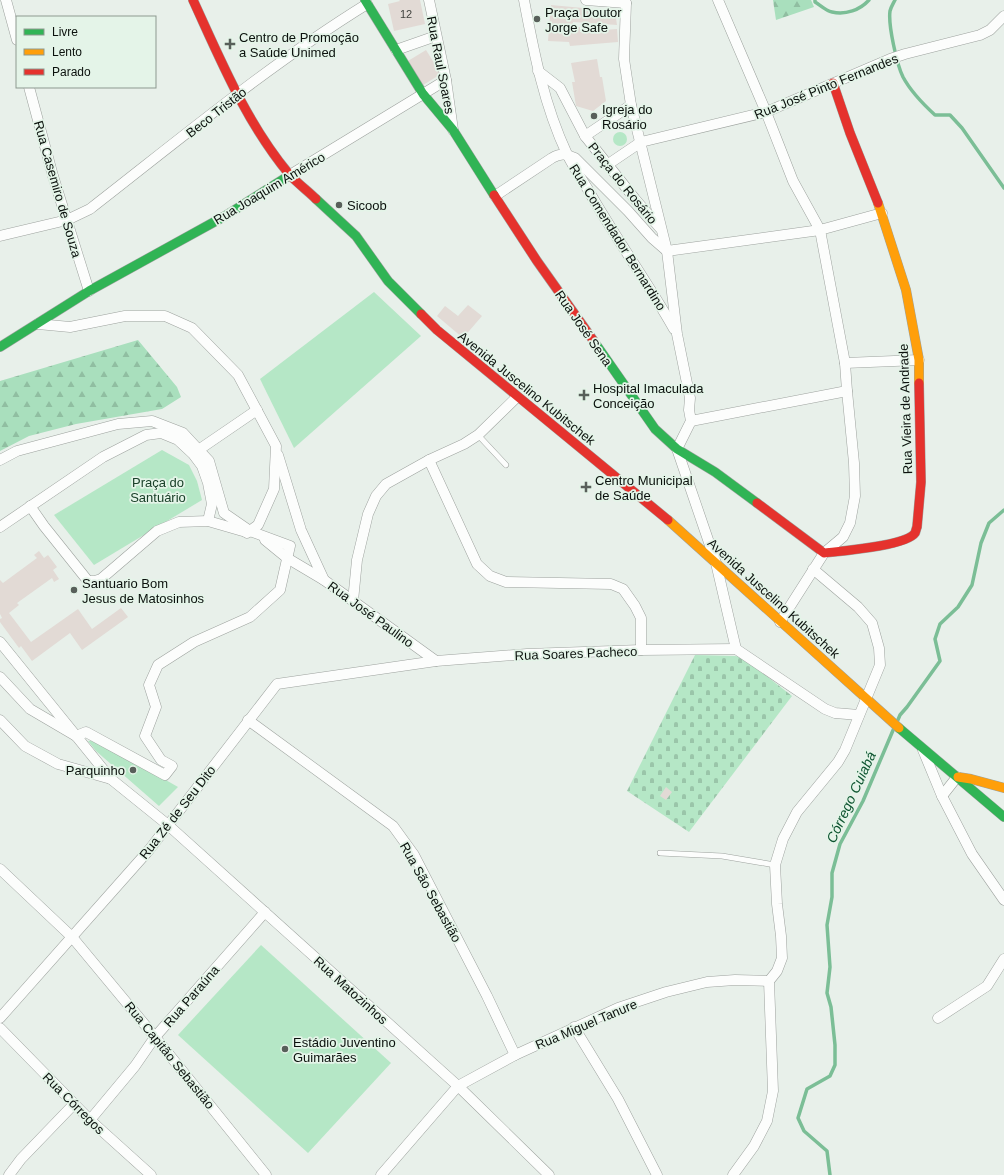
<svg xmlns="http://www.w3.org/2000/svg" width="1004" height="1175" viewBox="0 0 1004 1175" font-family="Arial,sans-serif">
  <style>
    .green { fill: #b5e7c6 }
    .forest { fill: url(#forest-firs) }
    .cemetery { fill: url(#cemetery-stones) }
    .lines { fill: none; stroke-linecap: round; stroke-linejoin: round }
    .stream { stroke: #7bbe96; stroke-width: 3.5 }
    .building { fill: #e2dad5 }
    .lane-casing { stroke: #9da29e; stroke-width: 6 }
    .street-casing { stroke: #9da29e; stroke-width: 11 }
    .fast-casing { stroke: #9da29e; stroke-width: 10 }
    .slow-casing { stroke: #9da29e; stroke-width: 10 }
    .jam-casing { stroke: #9da29e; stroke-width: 10 }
    .lane { stroke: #fcfdfc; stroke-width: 5 }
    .street { stroke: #fcfdfc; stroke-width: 10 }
    .fast { stroke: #30b455; stroke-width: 9 }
    .slow { stroke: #ff9f0a; stroke-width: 9 }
    .jam { stroke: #e5322d; stroke-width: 9 }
    .poi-dot { fill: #585f5a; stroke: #e4f4e8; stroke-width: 1.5 }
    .labels { text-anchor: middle; stroke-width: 3.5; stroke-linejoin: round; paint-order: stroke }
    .number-label { font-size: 11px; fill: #41433f }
    .poi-label { font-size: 13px; fill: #0b110d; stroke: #e4f4e8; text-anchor: start }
    .street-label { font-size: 13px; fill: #0b110d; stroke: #e4f4e8 }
    .park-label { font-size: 13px; fill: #194029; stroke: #e4f4e8 }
    .water-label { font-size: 14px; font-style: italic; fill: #0d5430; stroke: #e4f4e8 }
  </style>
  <defs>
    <pattern id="forest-firs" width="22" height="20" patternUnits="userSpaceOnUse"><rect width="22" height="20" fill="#a9dfbd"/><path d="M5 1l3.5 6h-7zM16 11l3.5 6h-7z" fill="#90bea1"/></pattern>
    <pattern id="cemetery-stones" width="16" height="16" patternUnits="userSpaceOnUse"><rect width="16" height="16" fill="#b5e7c6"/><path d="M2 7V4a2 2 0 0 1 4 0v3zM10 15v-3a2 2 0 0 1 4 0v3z" fill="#9ac5a9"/></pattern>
  </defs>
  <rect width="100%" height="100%" fill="#e8f0ea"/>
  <g class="green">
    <circle cx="620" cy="139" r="7"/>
    <path d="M374,292l47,44 -127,112 -34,-69z"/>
    <path d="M162,450l27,15 8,16 5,19 -108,65 -40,-50z"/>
    <path d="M96,740l82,47 -19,19 -63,-55 -8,-10z"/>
    <path d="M261,945l130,118 -83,90 -130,-118z"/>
  </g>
  <g class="forest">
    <path d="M773,0h38l3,7 -38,13z"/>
    <path d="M138,340l39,47 4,10 -19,12 -86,15 -47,12 -29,15v-70z"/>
  </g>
  <path class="cemetery" d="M695,655l40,1 7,1 50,39 -103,136 -62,-41z"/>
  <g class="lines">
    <g class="stream">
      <path d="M815,0v2c5,3 11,9 17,10 14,3 28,-2 37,-12"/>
      <path d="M895,0c-2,4 -4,7 -5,11 -2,14 7,54 13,66 8,15 20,27 32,38h15l12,13 42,60"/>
      <path d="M897,722l3,-7 7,-8 33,-46 -5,-22 5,-15 18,-17 14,-22 9,-42 8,-20 15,-13"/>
      <path d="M830,1175l-3,-24 -23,-20 -6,-13 9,-29 23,-13 5,-11v-20l-4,-38 -4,-14 3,-26 -3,-42 5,-28v-24l8,-29 23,-43 31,-73"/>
    </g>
  </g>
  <g class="building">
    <path d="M399,0h21l5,24 -31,7 -6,-27 12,-3z"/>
    <path d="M551,5l64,6 2,14 -44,-3v6l7,-1v5l37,-3 1,13 -48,4 -1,-4 -21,-1z"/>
    <path d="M426,50l15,24 -18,11 -15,-24z"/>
    <path d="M597,59l3,18h2l4,24 -13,10 -17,-5 -4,-24h3l-4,-19z"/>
    <path d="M468,305l14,11 -19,22 -26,-22 8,-10 13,10z"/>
    <path d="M39,551l5,7 4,-3 9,12 -4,3 6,9 -5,3 -2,-4 -35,25 2,2 -10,8 22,29 47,-33 14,20 29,-21 7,9 -46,33 -12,-17 -38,28 -11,-15 -2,2 -19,-26v-3l2,-1 -2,-4v-34l3,3 34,-25 -3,-3z"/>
    <path d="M666,787l6,5 -6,8 -6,-4z"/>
  </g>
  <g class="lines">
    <g class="lane-casing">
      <g id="lane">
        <path d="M478,435l28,30"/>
        <path d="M660,853l62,3 53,9"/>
      </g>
    </g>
    <g class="street-casing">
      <g id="street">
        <path d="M6,0l11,40"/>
        <path d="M429,0l17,80 7,50"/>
        <path d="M524,0c10,53 20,105 43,154 6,12 13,23 20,34 27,48 60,93 87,141"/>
        <path d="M586,0l40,3"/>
        <path d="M718,0l48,112 27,69 27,49 25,133 2,28 7,72 1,33 -5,27 -7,14 -19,16 -44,69"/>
        <path d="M626,3l-2,56 7,46 36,146 10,83 13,64 -1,12 2,11 -14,28 39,114 20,86"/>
        <path d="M396,50l40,-14"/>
        <path d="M538,71l22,17 25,48 50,63 25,29"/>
        <path d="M29,87l24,89 36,115"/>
        <path d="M585,136l46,-31"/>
        <path d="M607,165l34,-23 125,-30 124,-53 15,-5 75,-19 10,-5 14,-14"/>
        <path d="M290,175l156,-95"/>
        <path d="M495,196l57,-38c9,-5 14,-4 23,0l53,53 24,27 15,13 153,-21 62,-17"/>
        <path d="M0,236l67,-16 23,-11c90,-70 180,-145 277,-205"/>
        <path d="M38,324l32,3 55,-11h40l27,12 46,47 38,71 -2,43 -16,36 -11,8"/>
        <path d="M845,363l74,-3"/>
        <path d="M691,421l156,-30"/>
        <path d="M194,453l63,-43"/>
        <path d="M278,455l23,75 23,50 112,81"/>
        <path d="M0,460l17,-9 101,-27 34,-3 31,12 26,28 15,52 26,18 40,15 -10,44 -30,27 -56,25 -36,23 -9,20 7,22 -11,29 16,24 11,6 -7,9 -79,-43 -10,4 -46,-27 -30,-32"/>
        <path d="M429,460l48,104 13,12 16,6 105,2 12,5 12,17 6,12v32"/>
        <path d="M30,506l14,20 44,55h7l6,-2 56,-48 22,-9 29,-1 38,11"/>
        <path d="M0,527l103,-70 43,-22 15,-2 17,7 15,14 9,12 6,17 4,21 -4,17"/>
        <path d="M265,540l22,18 37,22"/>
        <path d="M353,601l4,-41 11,-46 8,-18 10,-12 43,-24 35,-16 14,-9 39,-38"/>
        <path d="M0,642l111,137"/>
        <path d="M0,720l25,26 33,18 53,15 57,46 290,261 91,89"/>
        <path d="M248,720l145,106 21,29 73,141 28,59"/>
        <path d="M923,750l19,46 30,58 32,46"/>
        <path d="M942,796l15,-19"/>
        <path d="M0,869l72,68 83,100 111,138"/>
        <path d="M0,1018l149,-168 128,-166 159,-23 91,-7 114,-4 95,-1 89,60 10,4 24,2"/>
        <path d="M938,1018l49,-32 17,-27"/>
        <path d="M574,1027l44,72 39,76"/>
        <path d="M0,1028l90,92 61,55"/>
        <path d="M90,1120l45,-54 20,-29 110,-125"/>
        <path d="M9,1175l12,-16 53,-55"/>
        <path d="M381,1175l77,-89 57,-31 103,-47 48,-16 41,-10 28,-2 34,1"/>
        <path d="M733,1175l21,-29 13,-25 6,-30 -4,-110 8,-10 5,-13 -1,-22 -4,-32 -2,-39 8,-26 14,-27 41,-50 7,-12 35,-85 -1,-17 -7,-25 -14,-16 -45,-38"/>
      </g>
    </g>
    <g class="fast-casing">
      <g id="fast">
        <path d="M365,0l58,94 30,36 41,65"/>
        <path d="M316,199l40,37 32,45 33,33"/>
        <path d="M593,340l62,89 22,20 38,23 42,31"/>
        <path d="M0,347l89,-56 136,-75 65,-41"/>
        <path d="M899,728l105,89"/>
      </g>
    </g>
    <g class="slow-casing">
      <g id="slow">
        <path d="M878,203l28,87 13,70v23"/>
        <path d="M668,520l231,208"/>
        <path d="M958,777l13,2 33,9"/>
      </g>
    </g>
    <g class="jam-casing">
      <g id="jam">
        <path d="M193,0c28,61 53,122 96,174 8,9 19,17 27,25"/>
        <path d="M833,83l17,50 28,70"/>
        <path d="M494,195l43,66 56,79"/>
        <path d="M421,314l16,16 231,190"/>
        <path d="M757,503l67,50c17,-2 82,-7 91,-20 1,-2 1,-4 2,-6l4,-45 -2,-99"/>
      </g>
    </g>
    <use href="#lane" class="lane"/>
    <use href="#street" class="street"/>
    <use href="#fast" class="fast"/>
    <use href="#slow" class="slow"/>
    <use href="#jam" class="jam"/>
  </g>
  <g class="poi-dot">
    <circle cx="537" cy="19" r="4"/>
    <path d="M228 38h4v4h4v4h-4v4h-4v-4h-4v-4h4z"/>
    <circle cx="594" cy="116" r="4"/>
    <circle cx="339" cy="205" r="4"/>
    <path d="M582 389h4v4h4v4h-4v4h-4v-4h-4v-4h4z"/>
    <path d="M584 481h4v4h4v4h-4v4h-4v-4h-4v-4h4z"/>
    <circle cx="74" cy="590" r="4"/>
    <circle cx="133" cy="770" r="4"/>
    <circle cx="285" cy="1049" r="4"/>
  </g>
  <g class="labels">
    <g class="number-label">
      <text x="406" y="18">12</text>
    </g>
    <g class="poi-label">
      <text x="545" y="17">Praça Doutor<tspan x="545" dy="15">Jorge Safe</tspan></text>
      <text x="239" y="42">Centro de Promoção<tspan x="239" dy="15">a Saúde Unimed</tspan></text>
      <text x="602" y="114">Igreja do<tspan x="602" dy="15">Rosário</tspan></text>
      <text x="347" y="210">Sicoob</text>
      <text x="593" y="393">Hospital Imaculada<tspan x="593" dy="15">Conceição</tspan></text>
      <text x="595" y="485">Centro Municipal<tspan x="595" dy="15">de Saúde</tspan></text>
      <text x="82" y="588">Santuario Bom<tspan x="82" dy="15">Jesus de Matosinhos</tspan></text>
      <text x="125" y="775" text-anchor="end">Parquinho</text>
      <text x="293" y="1047">Estádio Juventino<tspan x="293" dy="15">Guimarães</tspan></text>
    </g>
    <g class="street-label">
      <text transform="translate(441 65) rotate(79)" y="5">Rua Raul Soares</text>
      <text transform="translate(826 86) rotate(-22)" y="5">Rua José Pinto Fernandes</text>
      <text transform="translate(216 112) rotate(-38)" y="5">Beco Tristão</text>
      <text transform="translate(623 183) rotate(51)" y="5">Praça do Rosário</text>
      <text transform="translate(269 188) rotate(-31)" y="5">Rua Joaquim Américo</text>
      <text transform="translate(58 189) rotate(74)" y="5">Rua Casemiro de Souza</text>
      <text transform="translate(618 237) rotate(58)" y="5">Rua Comendador Bernardino</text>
      <text transform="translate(584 328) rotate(55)" y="5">Rua José Sena</text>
      <text transform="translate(527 388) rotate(39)" y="5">Avenida Juscelino Kubitschek</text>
      <text transform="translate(905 409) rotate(-92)" y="5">Rua Vieira de Andrade</text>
      <text transform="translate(774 598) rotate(42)" y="5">Avenida Juscelino Kubitschek</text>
      <text transform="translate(371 614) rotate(36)" y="5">Rua José Paulino</text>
      <text transform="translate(576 653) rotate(-2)" y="5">Rua Soares Pacheco</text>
      <text transform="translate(177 812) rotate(-52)" y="5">Rua Zé de Seu Dito</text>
      <text transform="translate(431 892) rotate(61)" y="5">Rua São Sebastião</text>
      <text transform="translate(351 990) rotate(42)" y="5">Rua Matozinhos</text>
      <text transform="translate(191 996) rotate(-49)" y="5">Rua Paraúna</text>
      <text transform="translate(586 1024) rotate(-23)" y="5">Rua Miguel Tanure</text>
      <text transform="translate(170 1055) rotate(51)" y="5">Rua Capitão Sebastião</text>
      <text transform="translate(74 1103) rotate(45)" y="5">Rua Córregos</text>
    </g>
    <g class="park-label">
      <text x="158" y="487">Praça do<tspan x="158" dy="15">Santuário</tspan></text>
    </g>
    <g class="water-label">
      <text transform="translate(851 797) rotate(-65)" y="5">Córrego Cuiabá</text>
    </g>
  </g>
  <rect x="16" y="16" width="140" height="72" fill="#e4f4e8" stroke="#8d9990"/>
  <rect x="24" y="29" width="20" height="6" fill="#30b455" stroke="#8d9990"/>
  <text x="52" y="36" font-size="12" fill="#0b110d">Livre</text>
  <rect x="24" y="49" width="20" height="6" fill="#ff9f0a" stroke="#8d9990"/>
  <text x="52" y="56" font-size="12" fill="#0b110d">Lento</text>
  <rect x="24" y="69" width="20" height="6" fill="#e5322d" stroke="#8d9990"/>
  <text x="52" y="76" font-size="12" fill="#0b110d">Parado</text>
</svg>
